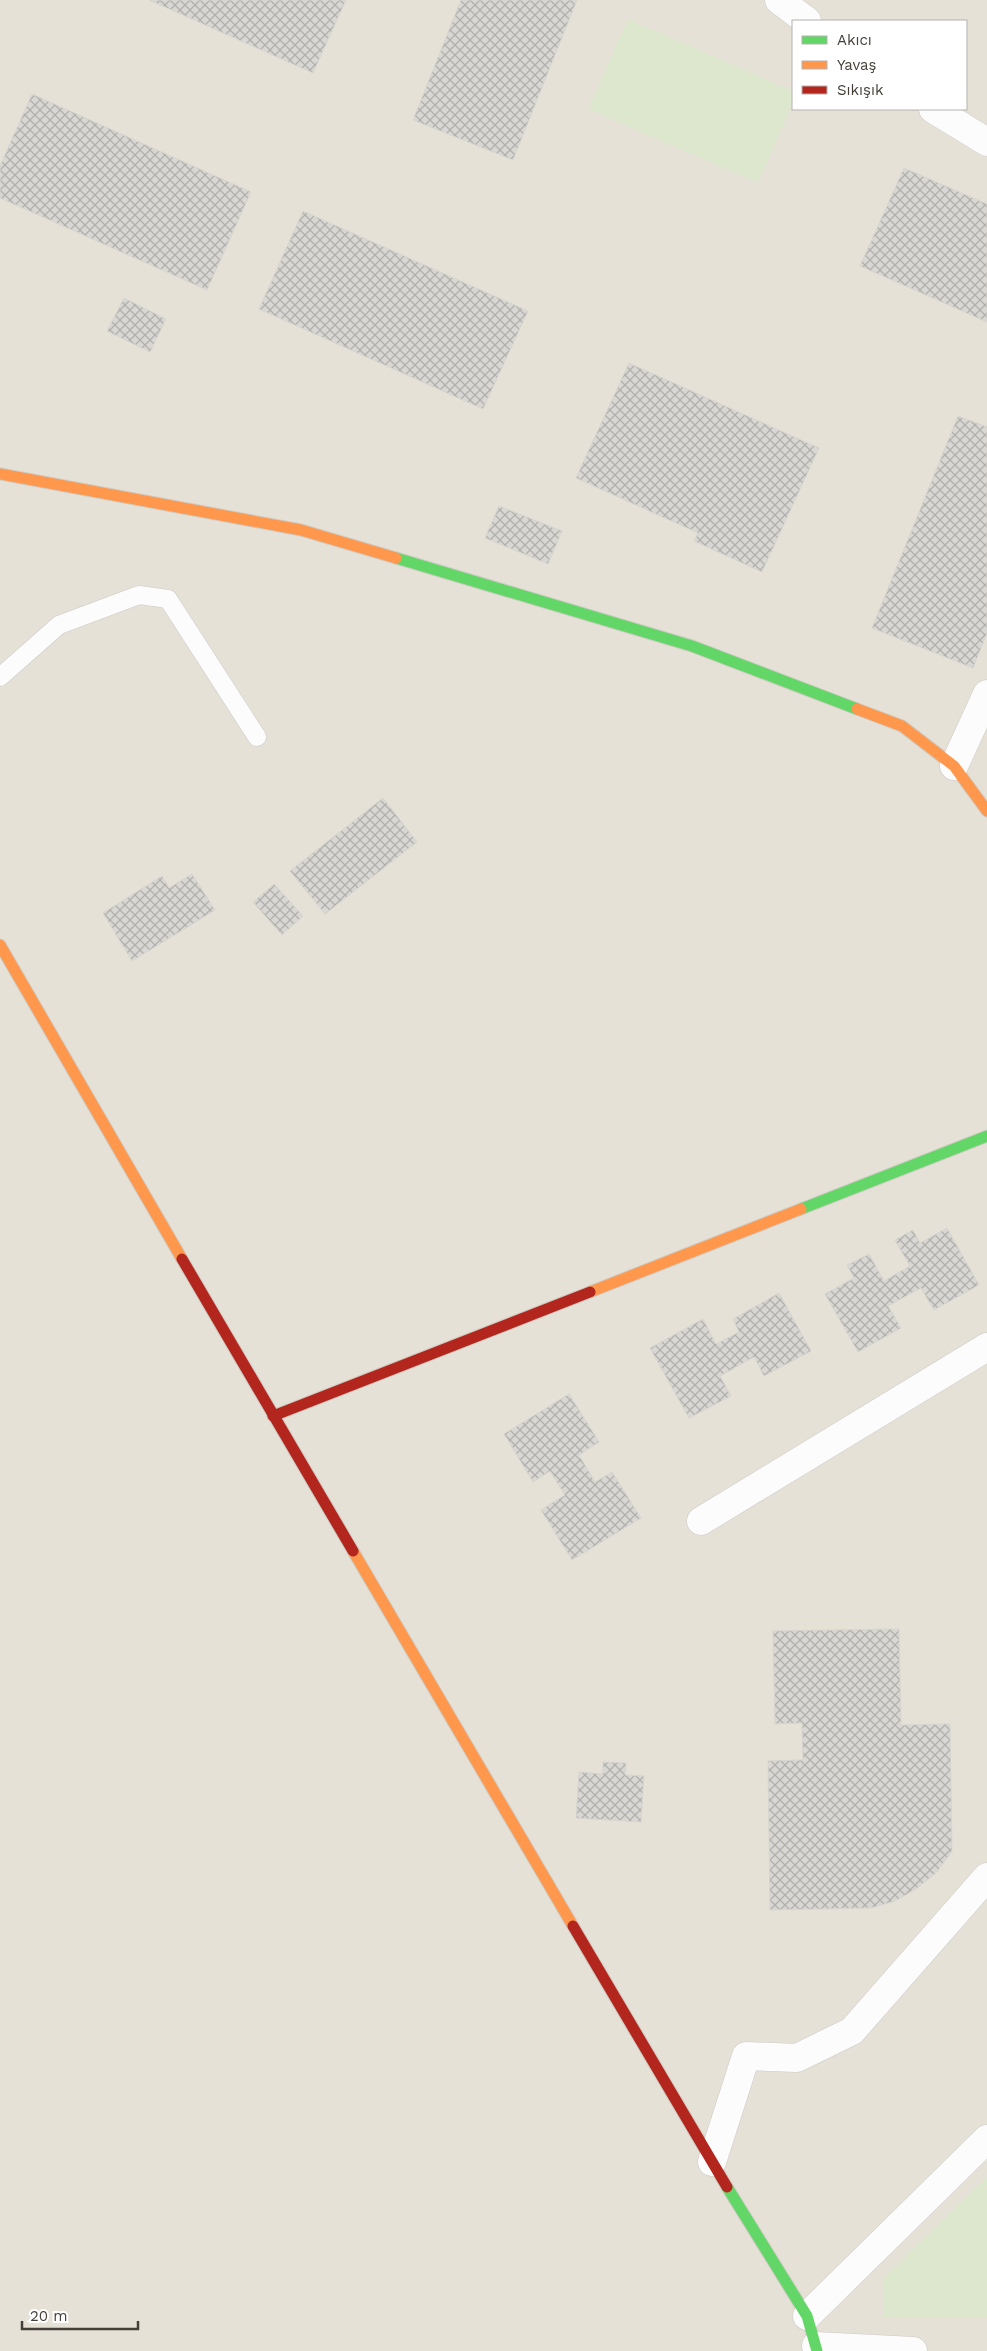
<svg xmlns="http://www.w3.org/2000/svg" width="987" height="2351" viewBox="0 0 987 2351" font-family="'Work Sans',sans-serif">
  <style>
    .education { fill: #e5e1d7; fill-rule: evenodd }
    .grass { fill: #dde7cd }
    .building { fill: url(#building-cross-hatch); stroke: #d8d5d0 }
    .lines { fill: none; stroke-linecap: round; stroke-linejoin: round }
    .lane-casing { stroke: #cccac6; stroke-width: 19 }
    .street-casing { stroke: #cccac6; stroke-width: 29 }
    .fast-casing { stroke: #cecbc2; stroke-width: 13 }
    .slow-casing { stroke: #cecbc2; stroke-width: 13 }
    .jam-casing { stroke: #cecbc2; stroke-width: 13 }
    .lane { stroke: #fdfcfc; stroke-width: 18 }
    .street { stroke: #fdfcfc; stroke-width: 28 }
    .fast { stroke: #63d668; stroke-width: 11 }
    .slow { stroke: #ff974d; stroke-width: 11 }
    .jam { stroke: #b3261e; stroke-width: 11 }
  </style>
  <defs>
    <pattern id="building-cross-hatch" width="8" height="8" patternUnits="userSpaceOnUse" patternTransform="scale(1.25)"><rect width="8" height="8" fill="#d9d7d3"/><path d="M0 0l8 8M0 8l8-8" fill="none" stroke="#b2b0ac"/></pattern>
  </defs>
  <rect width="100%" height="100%" fill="#f0eeea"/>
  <path class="education" d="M0,0h987v2351h-987zM793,21h173v88h-173z"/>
  <g class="grass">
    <path d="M628,19l165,72v12l-35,80 -170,-74z"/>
    <path d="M987,2177v141h-103l-1,-40z"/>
  </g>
  <g class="building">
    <path d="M149,0h197l-33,73z"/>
    <path d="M461,0h116l-64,160 -100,-40z"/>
    <path d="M32,94l219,98 -44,98 -207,-92v-32z"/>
    <path d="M904,168l83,36v118l-127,-56z"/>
    <path d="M303,211l225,100 -45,98 -224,-100z"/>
    <path d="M124,298l42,21 -16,33 -43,-21z"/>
    <path d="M629,363l190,85 -57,124 -68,-31 4,-8 -122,-55z"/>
    <path d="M958,416l29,11v206l-14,35 -101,-40z"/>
    <path d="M499,506l63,25 -14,33 -63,-26z"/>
    <path d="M383,798l34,44 -92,72 -35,-43z"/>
    <path d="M192,874l23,36 -83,51 -29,-48 59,-37 7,12z"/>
    <path d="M274,884l29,32 -21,19 -29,-33z"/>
    <path d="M947,1228l32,57 -45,25 -13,-22 -33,18 13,22 -43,24 -33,-58 29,-16 -7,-13 22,-11 15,27 26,-15 -15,-26 18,-10 7,13z"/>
    <path d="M779,1293l32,58 -47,25 -10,-19 -34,19 11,20 -42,22 -39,-70 53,-29 13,25 23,-12 -6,-13z"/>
    <path d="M569,1394l30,48 -20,13 16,27 17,-10 29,46 -69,42 -31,-50 24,-15 -15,-24 -17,11 -29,-48z"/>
    <path d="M899,1629l2,96 49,-1 2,127 -15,21 -21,17 -21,12 -24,7 -101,2 -2,-149 35,-1 -1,-37 -27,1 -2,-93z"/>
    <path d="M603,1762l23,1 -1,12 19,1 -3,46 -65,-4 3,-46 24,2z"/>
  </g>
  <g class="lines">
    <g class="lane-casing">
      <path id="lane" d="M0,677l59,-52 80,-30 29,4 89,138"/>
    </g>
    <g class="street-casing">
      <g id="street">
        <path d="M779,0l28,21"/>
        <path d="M933,109l54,33"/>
        <path d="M954,766l33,-72"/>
        <path d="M701,1521l286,-174"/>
        <path d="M712,2162l34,-106 51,2 55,-27 135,-154"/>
        <path d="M807,2316l180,-177"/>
        <path d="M816,2346l97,5"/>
      </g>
    </g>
    <g class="fast-casing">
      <g id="fast">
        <path d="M396,558l296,88 165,63"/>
        <path d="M801,1209l186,-73"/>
        <path d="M727,2187l80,129 10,35"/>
      </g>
    </g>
    <g class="slow-casing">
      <g id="slow">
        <path d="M0,474l301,56 95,28"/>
        <path d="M857,709l45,17 52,40 33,45"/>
        <path d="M0,945l182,314"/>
        <path d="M590,1292l211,-83"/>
        <path d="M353,1551l220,375"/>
      </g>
    </g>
    <g class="jam-casing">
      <g id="jam">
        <path d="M182,1259l171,292"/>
        <path d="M273,1416l317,-124"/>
        <path d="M573,1926l154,261"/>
      </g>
    </g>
    <use href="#lane" class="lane"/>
    <use href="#street" class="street"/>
    <use href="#fast" class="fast"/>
    <use href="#slow" class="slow"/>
    <use href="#jam" class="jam"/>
  </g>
  <rect x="792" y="20" width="175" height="90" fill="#ffffff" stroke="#b5b2af"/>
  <rect x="802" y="36" width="25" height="8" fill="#63d668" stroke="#b5b2af"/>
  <text x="837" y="45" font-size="15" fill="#453f38">Akıcı</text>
  <rect x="802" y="61" width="25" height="8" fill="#ff974d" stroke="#b5b2af"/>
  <text x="837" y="70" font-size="15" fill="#453f38">Yavaş</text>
  <rect x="802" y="86" width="25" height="8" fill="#b3261e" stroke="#b5b2af"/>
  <text x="837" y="95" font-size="15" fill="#453f38">Sıkışık</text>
  <path d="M22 2321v8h116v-8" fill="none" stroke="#453f38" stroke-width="2.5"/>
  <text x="30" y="2321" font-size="15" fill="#453f38" stroke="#ffffff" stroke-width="4" paint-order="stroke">20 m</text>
</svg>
